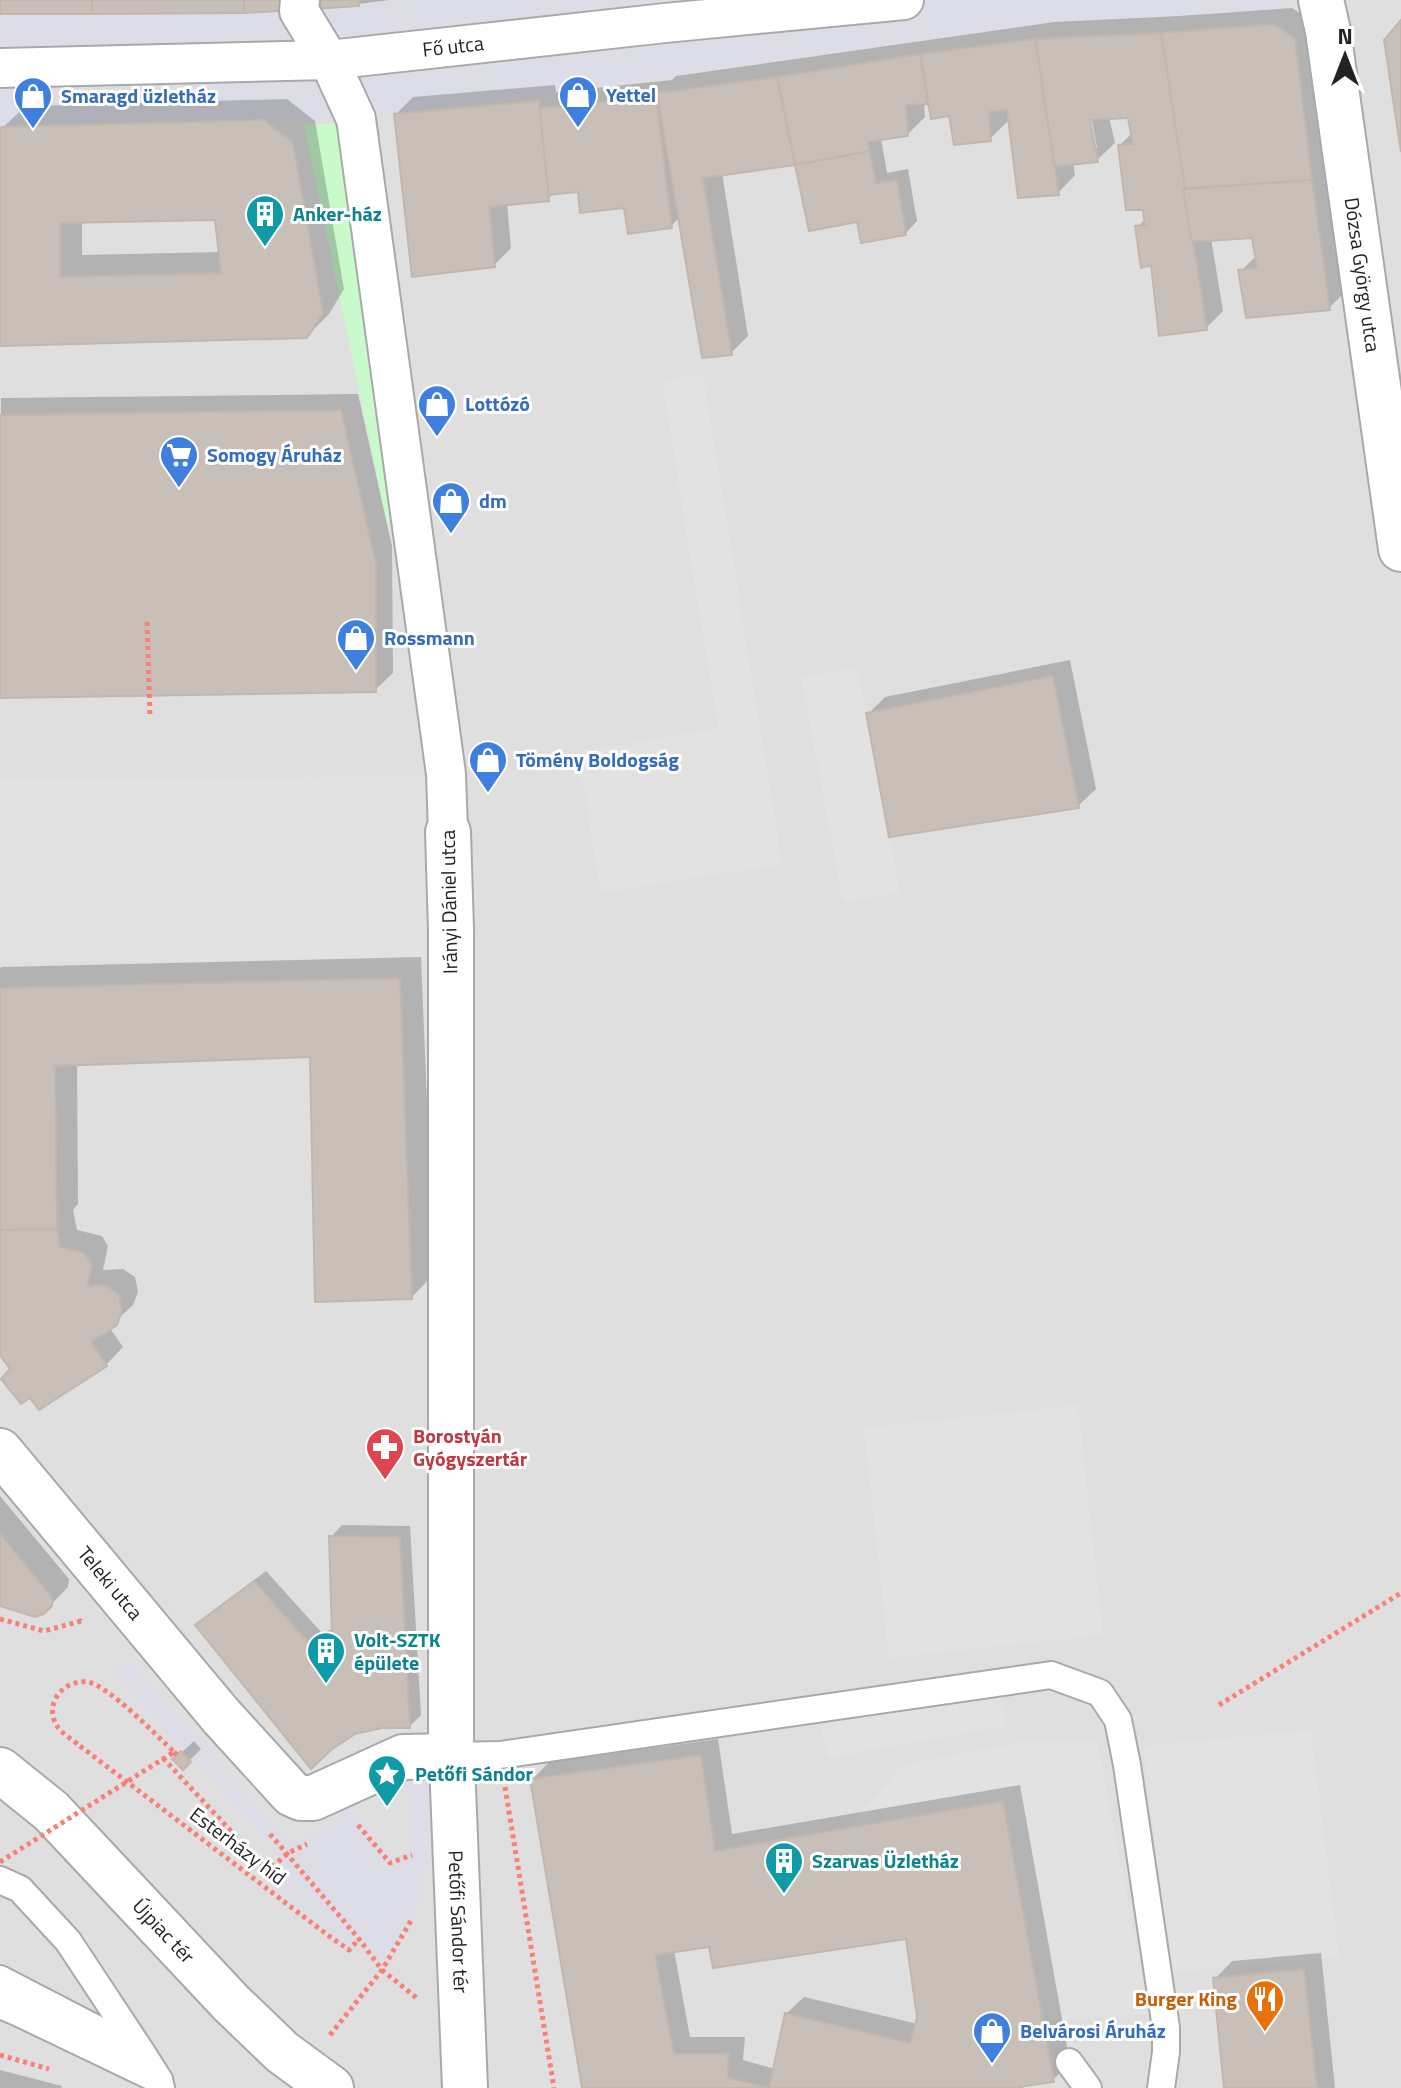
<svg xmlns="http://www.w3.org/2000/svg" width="1401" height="2088" viewBox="0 0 1401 2088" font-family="'Titillium Web',sans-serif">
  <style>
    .residential { fill: #e0dfdf }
    .park { fill: #c8facc }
    .parking { fill: #e2e2e2 }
    .plaza { fill: #dddde8 }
    .shadow { fill: #0003; fill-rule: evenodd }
    .building { fill: #c7bfb8; stroke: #c4b6ab; stroke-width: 2; fill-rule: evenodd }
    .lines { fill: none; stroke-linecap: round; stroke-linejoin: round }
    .service-casing { stroke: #a9a9a9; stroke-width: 30 }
    .pedestrian-casing { stroke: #a9a9a9; stroke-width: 42 }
    .minor-casing { stroke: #a9a9a9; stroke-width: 48 }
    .tertiary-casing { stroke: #a9a9a9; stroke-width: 48 }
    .path { stroke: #fa8072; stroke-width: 5; stroke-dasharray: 4 4; stroke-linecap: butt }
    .service { stroke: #fff; stroke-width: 26 }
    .pedestrian { stroke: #fff; stroke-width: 38 }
    .minor { stroke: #fff; stroke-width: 44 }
    .tertiary { stroke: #fff; stroke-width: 44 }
    .path-bridge { stroke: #fa8072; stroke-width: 5; stroke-dasharray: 4 4; stroke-linecap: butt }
    .labels { text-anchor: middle; stroke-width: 6; stroke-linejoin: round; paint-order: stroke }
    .street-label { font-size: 20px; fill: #222; stroke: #fff }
    .shop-label { font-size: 20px; font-weight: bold; fill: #366cbe; stroke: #fff; text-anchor: start }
    .culture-label { font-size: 20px; font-weight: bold; fill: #0d838f; stroke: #fff; text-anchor: start }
    .health-label { font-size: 20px; font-weight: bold; fill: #be3a42; stroke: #fff; text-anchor: start }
    .food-label { font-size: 20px; font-weight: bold; fill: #c56008; stroke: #fff; text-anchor: end }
  </style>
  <rect width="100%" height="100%" fill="#f2efe9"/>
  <rect class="residential" x="0" y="0" width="1401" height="2088"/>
  <path class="park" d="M350,122l38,285 1,128 -85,-410z"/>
  <g class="parking">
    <path d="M703,374l79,490 -181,29 -23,-142 140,-23 -56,-347z"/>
    <path d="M857,667l43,225 -57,10 -42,-225z"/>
    <path d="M436,777v183l-436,2v-184z"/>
    <path d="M1078,1405l25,230 -214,23 -25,-230z"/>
    <path d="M1001,1692l6,34 -180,32 -6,-34z"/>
    <path d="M1311,1730l28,227 -167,15 -29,-226z"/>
    <path d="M1097,1740l52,274 -106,6 -41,-219 -153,27 54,-63 124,-24z"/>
  </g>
  <g class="plaza">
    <path d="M407,0h875l3,11 -252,15 -677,93 -60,3 -32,-2 -264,7v-113l244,-1 55,-2z"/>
    <path d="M130,1660l163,184 52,-25 -17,-22 11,-4 51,63 21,-7v-84h17l-2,109 -10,38 -34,58 -22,-31 -11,11 -20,-14 1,-5 -66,-52 16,-24 -168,-183z"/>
  </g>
  <g class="shadow">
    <path d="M0,0h390l-31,4 -359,6z"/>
    <path d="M1292,8l20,13 34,270 -17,17 -88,-37 16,-16 -3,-20 -43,3 12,73 -17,17 -53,-66 -15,-35 8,-9 -26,-73 13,-13 -3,-16 -21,1 6,26 -18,17 -24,3 2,12 -17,18 -48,-74 -20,20 -60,-37h-6l1,15 -17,17 -27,4 6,35 21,-4 9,52 -11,12 -47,-14 -57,-59 -80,13 26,163 -17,17 -51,-136 -9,9 -91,-36 -25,2 -7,7 -41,4 4,45 -17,17 -98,-151 17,-17 142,-12 1,7 116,-12 4,-4 378,-54 125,-6zM1090,110l7,38h-4l-7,-37z"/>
    <path d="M287,99l28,22 29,168 -15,25 -22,22 -307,8v-214l26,-24zM217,218l3,34 -138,3v-34z"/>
    <path d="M358,394l34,152 1,127 -18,17 -375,6 1,-298z"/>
    <path d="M1070,660l26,129 -18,17 -210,-92 17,-17z"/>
    <path d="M421,957l13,317 -22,23 -100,-242 -235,8 1,141 -5,6 4,20 25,6 6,10 -5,24 20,-1 12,8 3,15 -5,13 -24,22 14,20 -17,18 -93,4 -13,-18v-383l2,-1z"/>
    <path d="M0,1496l69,83 -1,8 -25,26 -43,-9z"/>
    <path d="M342,1525l68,1 11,189 -11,11 -212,-101 11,-11 57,-43 56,62 12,-5 -3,-91z"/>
    <path d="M718,1739l14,95 288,-49 50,278 -17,17 -29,4 -1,4h-439l-52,-308 17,-18zM908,1936l11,81 -1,7 -114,-27 -18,17 -11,55 -32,-9 2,-23h-55l-16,-87 37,-5z"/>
    <path d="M194,1741l7,8 -18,18 -8,-8z"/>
    <path d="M1321,1953l14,135h-108l-12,-109 17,-18z"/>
    <path d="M0,2070l62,16 -1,2h-61z"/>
  </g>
  <g class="building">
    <rect x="0" y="0" width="92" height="14"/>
    <path d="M92,0h152v13l-152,1z"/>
    <path d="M244,0h115v6l-115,7z"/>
    <path d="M1401,20v132l-17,-112z"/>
    <path d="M1274,24l21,15 17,141 -129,9 -22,-156z"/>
    <path d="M1161,33l46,297 -48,6 -8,-71 -10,3 -6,-42 10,-1 -2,-15h-17l-8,-65 15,-1 -5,-26 -38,2 8,42 -44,5 -19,-128z"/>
    <path d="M1035,39l24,156 -41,3 -11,-88 -18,2 2,29 -37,4 -5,-29 -18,3 -11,-65z"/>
    <path d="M920,54l8,50 -22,1 2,31 -40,6 2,9 -75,14 -18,-88z"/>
    <path d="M777,77l18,88 -92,13 29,177 -30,3 -45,-265z"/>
    <path d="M656,97l16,131 -44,6 -4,-26 -44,5 -2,-21 -30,3 -9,-87z"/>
    <path d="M539,101l10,100 -60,6 6,60 -83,10 -18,-163z"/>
    <path d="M264,120l29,23 30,170 -16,25 -307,8v-217l2,-2zM215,220l6,53 -161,4v-54z"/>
    <path d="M870,151l6,32 21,-3 9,55 -45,8 -4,-21 -48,9 -14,-66z"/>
    <path d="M1312,180l18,130 -84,8 -8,-48 19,-2 -5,-30 -60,4 -9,-53z"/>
    <path d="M341,410l35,154v128l-376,6v-283z"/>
    <path d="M1053,676l26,132 -190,29 -23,-124z"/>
    <path d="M400,978l12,321 -97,3 -5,-245 -255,9 2,163 -57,1v-242z"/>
    <path d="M57,1229l3,18 24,6 8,12 -5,21 18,-1 14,10 3,15 -5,15 -26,17 16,24 -68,44 -9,-12 -9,6 -20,-25 9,-10 -10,-14v-125z"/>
    <path d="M0,1534l52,63v9l-8,8 -9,3 -35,-11z"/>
    <path d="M329,1536l71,1 10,191h-28l-27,6 -24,16 -20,19 -116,-144 59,-44 55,62 23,-9z"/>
    <path d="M181,1751l10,11 -8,8 -11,-11z"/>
    <path d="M701,1755l14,96 288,-50 51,281 -43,6h-242l16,-75 125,30 7,-26 -11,-78 -193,29 -4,-21 -54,8 19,99h55l-2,23 41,11h-186l-52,-309z"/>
    <path d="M1304,1969l13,119h-93l-11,-110z"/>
  </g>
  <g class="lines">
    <g class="service-casing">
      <g id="service">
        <path d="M452,1756l48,-1 551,-80 49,18 18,27 9,45 39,263v24l-5,36"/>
        <path d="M0,1880l20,9 48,52 74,112 17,27 2,8"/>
        <path d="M0,1979l139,72"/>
        <path d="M0,2005l17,7 142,68"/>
        <path d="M1069,2062l19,26"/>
      </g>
    </g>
    <g class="pedestrian-casing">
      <g id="pedestrian">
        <path d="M300,0l-1,11 30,49 27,59 90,655 2,58"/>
        <path id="s1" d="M0,68l329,-8 336,-37 239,-23"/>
      </g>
    </g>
    <g class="minor-casing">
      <g id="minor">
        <path id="s2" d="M1321,0l7,31 73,518"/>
        <path id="s3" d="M448,832l3,98v808l14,350"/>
        <path id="s4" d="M0,1451l221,265 71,78 9,4h12l90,-41 49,-1"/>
      </g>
    </g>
    <g class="tertiary-casing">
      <g id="tertiary">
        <path id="s5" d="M0,1770l51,41 180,192 51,49 49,36"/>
      </g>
    </g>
    <g class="path">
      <path d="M147,622l3,95"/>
      <path d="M0,1619l44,12 37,-10 2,2"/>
      <path d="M1219,1705l182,-112"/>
      <path d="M80,1746l249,190 20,14 10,-11"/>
      <path d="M174,1752l3,3"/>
      <path d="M163,1758l105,113 20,-18 19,-9"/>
      <path d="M505,1787l49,301"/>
      <path d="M358,1825l32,38 22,-8"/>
      <path d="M270,1834l89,105 23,31 36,29"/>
      <path d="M330,2035l52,-65 30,-51"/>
      <path d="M0,2055l49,14"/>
    </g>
    <use href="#service" class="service"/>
    <use href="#pedestrian" class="pedestrian"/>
    <use href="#minor" class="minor"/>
    <use href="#tertiary" class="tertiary"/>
    <path class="path-bridge" d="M0,1862l174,-110c-17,-16 -65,-66 -86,-70 -24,-3 -45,21 -31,44 4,7 16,14 23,20"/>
  </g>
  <defs>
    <g id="shop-pin" transform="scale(2)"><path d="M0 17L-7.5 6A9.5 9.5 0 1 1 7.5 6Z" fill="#3f7fe0" stroke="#fff"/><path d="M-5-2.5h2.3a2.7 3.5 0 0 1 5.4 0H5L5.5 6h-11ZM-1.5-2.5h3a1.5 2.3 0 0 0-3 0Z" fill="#fff"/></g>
    <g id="building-pin" transform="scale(2)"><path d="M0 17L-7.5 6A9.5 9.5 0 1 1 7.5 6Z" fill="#0f9aa8" stroke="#fff"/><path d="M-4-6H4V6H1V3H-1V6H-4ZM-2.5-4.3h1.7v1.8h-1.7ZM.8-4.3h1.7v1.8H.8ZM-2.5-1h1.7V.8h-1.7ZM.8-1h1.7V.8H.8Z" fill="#fff"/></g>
    <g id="supermarket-pin" transform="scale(2)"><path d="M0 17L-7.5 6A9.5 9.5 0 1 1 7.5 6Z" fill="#3f7fe0" stroke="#fff"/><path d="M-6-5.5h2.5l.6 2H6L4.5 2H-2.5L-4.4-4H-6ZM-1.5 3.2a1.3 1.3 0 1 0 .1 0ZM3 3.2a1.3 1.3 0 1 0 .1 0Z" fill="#fff"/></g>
    <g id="pharmacy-pin" transform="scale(2)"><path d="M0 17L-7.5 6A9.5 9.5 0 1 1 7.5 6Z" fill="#e0444e" stroke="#fff"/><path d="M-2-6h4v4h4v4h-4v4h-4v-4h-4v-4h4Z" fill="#fff"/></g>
    <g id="sight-pin" transform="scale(2)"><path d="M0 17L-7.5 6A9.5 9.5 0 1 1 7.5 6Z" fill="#0f9aa8" stroke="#fff"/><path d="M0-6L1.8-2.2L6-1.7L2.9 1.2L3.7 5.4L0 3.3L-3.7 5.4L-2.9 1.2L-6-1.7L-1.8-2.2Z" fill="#fff"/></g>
    <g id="restaurant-pin" transform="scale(2)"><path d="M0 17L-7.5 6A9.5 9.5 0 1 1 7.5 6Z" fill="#e8710a" stroke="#fff"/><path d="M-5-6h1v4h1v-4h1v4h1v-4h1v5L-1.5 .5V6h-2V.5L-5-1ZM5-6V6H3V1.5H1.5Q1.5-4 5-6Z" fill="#fff"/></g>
  </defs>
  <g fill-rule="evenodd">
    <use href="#shop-pin" x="578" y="95"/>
    <use href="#shop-pin" x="33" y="96"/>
    <use href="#building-pin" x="265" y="214"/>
    <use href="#shop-pin" x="437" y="404"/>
    <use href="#supermarket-pin" x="179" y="455"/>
    <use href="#shop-pin" x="451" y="501"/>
    <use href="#shop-pin" x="356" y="638"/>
    <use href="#shop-pin" x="488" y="760"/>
    <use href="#pharmacy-pin" x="385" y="1447"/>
    <use href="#building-pin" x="326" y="1651"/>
    <use href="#sight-pin" x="387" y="1774"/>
    <use href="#building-pin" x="784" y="1861"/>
    <use href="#restaurant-pin" x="1265" y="1999"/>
    <use href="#shop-pin" x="992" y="2031"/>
  </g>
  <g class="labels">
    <g class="street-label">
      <text dy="7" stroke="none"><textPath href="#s1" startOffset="454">Fő utca</textPath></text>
      <text dy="7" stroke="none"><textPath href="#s2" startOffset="278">Dózsa György utca</textPath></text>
      <text transform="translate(449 902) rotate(-91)" y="7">Irányi Dániel utca</text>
      <text dy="7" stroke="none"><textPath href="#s4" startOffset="172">Teleki utca</textPath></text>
      <text transform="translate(238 1846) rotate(37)" y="7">Esterházy híd</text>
      <text dy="7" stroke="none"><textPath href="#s3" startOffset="1090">Petőfi Sándor tér</textPath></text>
      <text dy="7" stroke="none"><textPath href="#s5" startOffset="230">Újpiac tér</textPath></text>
    </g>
    <g class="shop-label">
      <text x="606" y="102">Yettel</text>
      <text x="61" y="103">Smaragd üzletház</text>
      <text x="465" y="411">Lottózó</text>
      <text x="207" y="462">Somogy Áruház</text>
      <text x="479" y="508">dm</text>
      <text x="384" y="645">Rossmann</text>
      <text x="516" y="767">Tömény Boldogság</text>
      <text x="1020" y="2038">Belvárosi Áruház</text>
    </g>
    <g class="culture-label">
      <text x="293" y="221">Anker-ház</text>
      <text x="354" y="1647">Volt-SZTK<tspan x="354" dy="23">épülete</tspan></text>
      <text x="415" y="1781">Petőfi Sándor</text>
      <text x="812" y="1868">Szarvas Üzletház</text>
    </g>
    <g class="health-label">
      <text x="413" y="1443">Borostyán<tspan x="413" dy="23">Gyógyszertár</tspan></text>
    </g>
    <g class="food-label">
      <text x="1237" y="2006">Burger King</text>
    </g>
  </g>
  <g transform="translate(1345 56)" stroke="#ffffff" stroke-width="6" paint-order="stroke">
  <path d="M0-6L14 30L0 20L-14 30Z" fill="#222222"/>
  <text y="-12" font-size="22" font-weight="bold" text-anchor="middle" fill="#222222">N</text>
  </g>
</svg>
